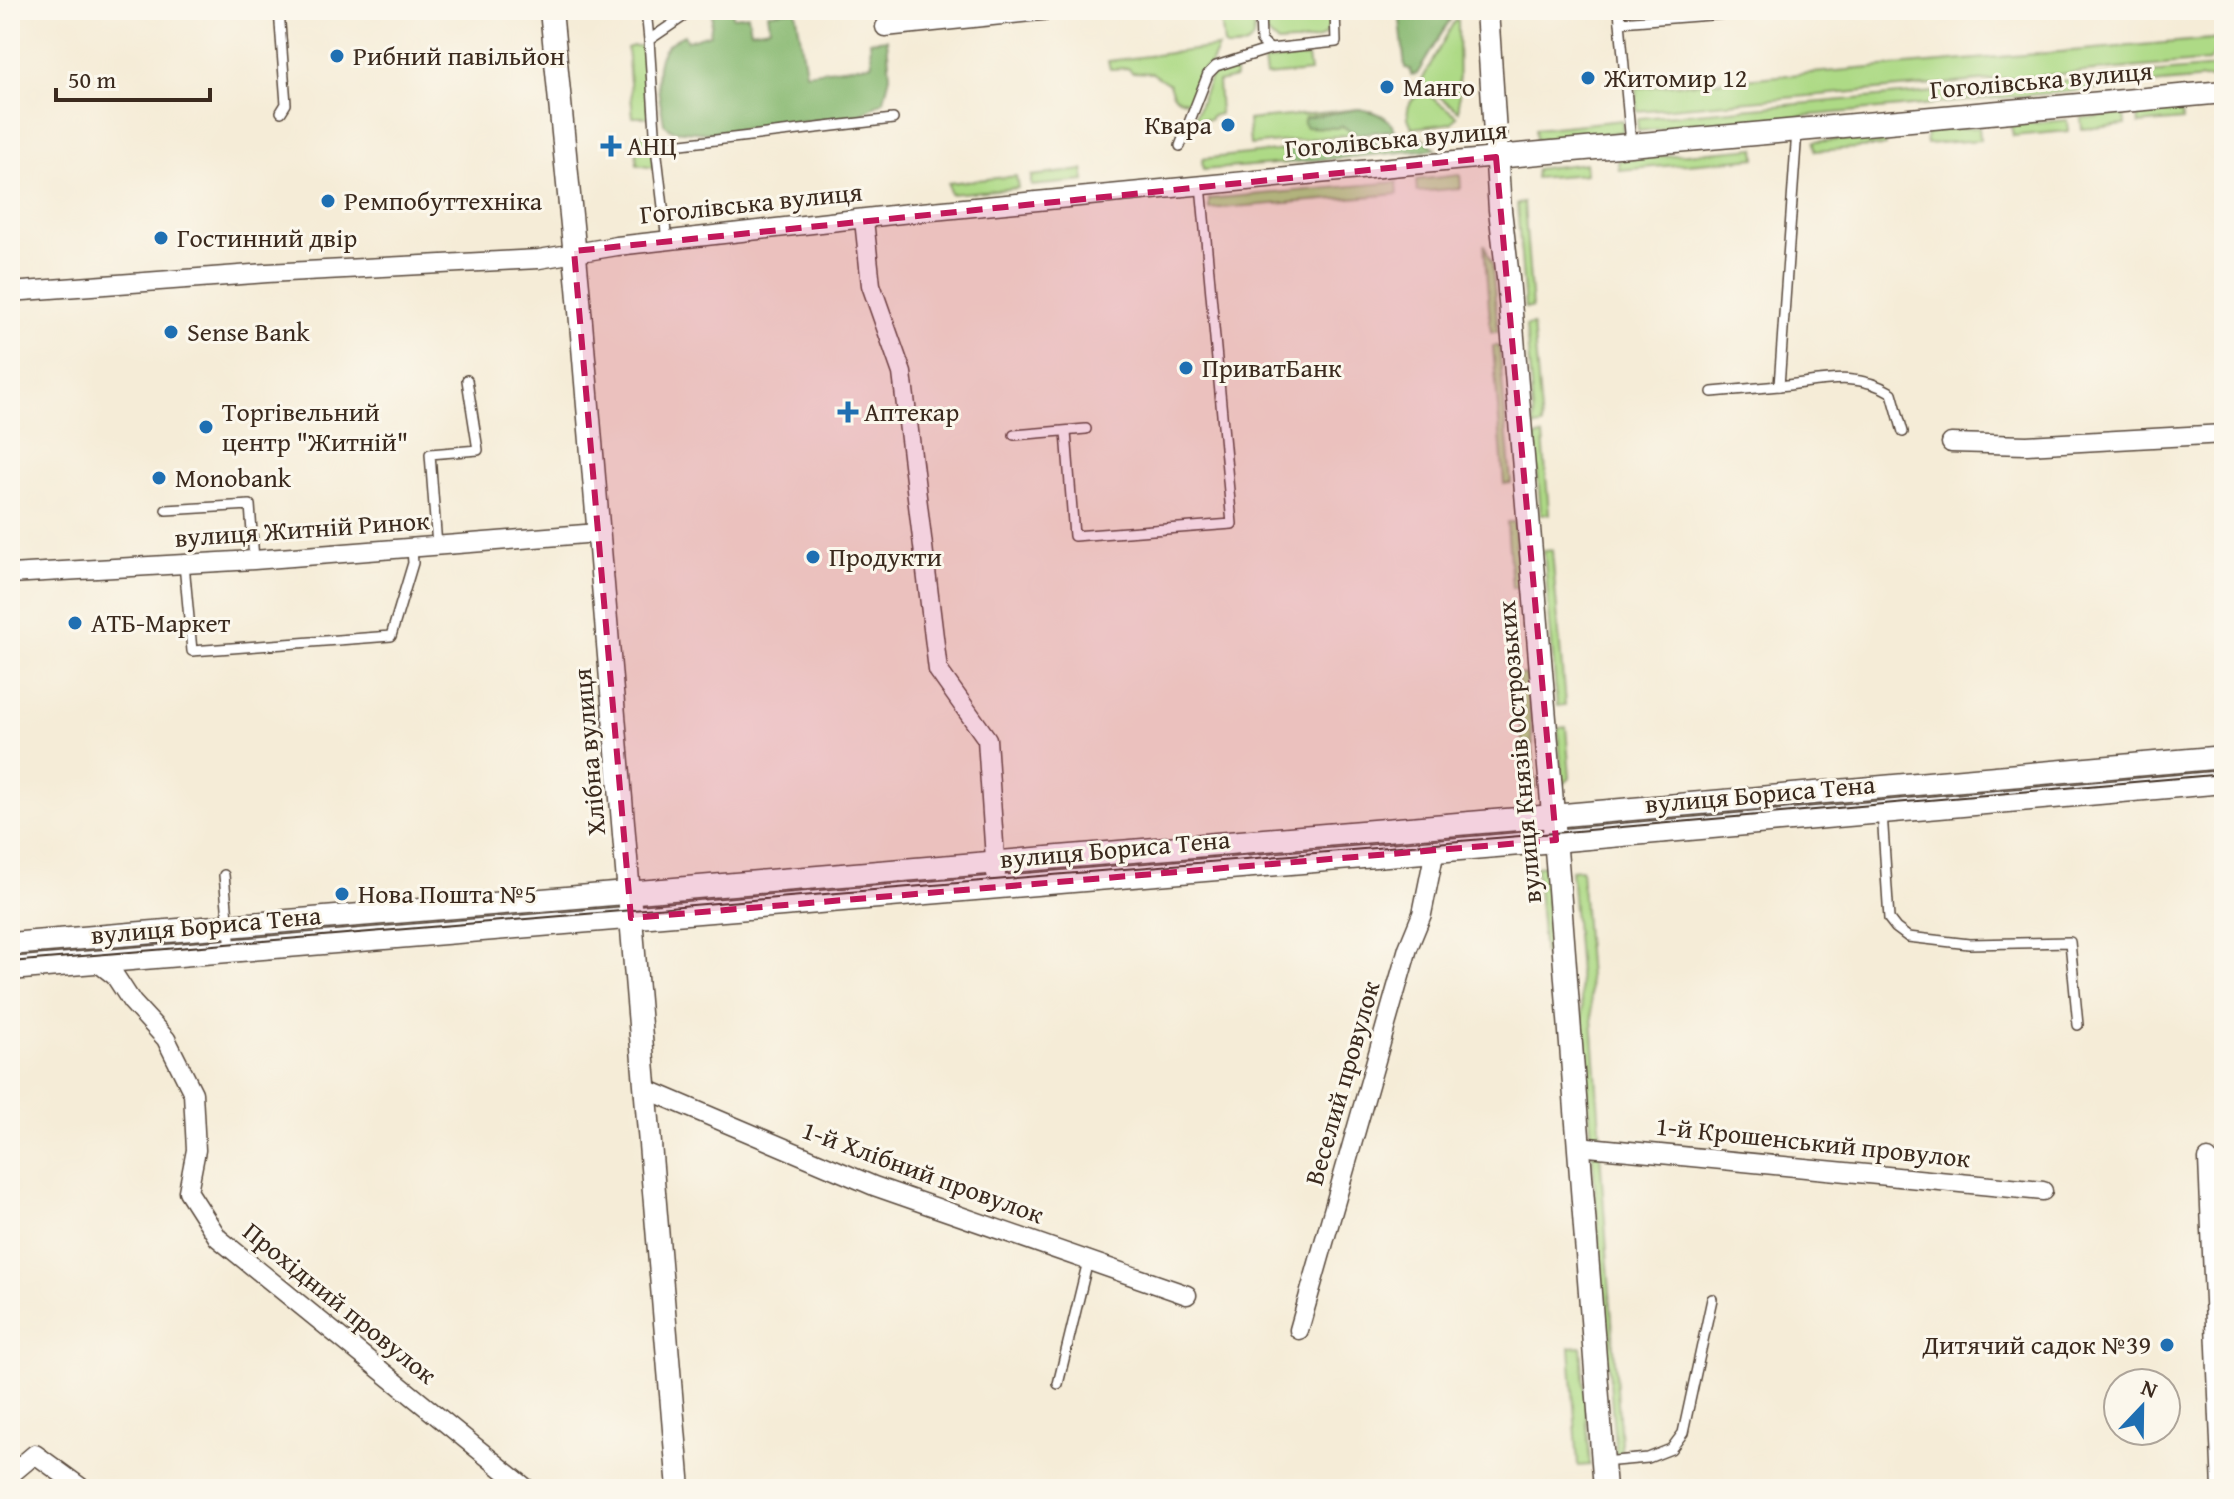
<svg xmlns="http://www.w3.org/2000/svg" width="2234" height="1499" viewBox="0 0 2234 1499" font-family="'Gentium Book Plus',serif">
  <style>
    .green { fill: #aeda86; stroke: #748252; stroke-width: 2 }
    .forest { fill: #8aba73; stroke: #627248; stroke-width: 2 }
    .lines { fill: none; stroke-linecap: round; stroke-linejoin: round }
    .service-casing { stroke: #57473a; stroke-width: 12 }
    .minor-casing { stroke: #57473a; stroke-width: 21 }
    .tertiary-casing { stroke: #57473a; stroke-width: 25 }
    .service { stroke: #fff; stroke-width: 9 }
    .minor { stroke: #fff; stroke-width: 18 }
    .tertiary { stroke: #fff; stroke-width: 22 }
    .tram { stroke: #3b2a1e; stroke-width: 2 }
    .marked { fill: #c2185b; fill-opacity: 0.2; stroke: #c2185b; stroke-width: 6; stroke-dasharray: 16 10; stroke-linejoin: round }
    .poi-dot { fill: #1f6fb2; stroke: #fbf7ec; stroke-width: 3 }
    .labels { text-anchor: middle; stroke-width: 6; stroke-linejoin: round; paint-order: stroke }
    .poi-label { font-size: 26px; fill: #3b2a1e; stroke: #fbf7ec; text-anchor: start }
    .street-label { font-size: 26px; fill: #3b2a1e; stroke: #fbf7ec }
  </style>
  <rect width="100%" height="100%" fill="#fbf7ec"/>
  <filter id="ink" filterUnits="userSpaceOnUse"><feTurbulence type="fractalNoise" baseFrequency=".0125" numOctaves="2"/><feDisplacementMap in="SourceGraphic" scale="16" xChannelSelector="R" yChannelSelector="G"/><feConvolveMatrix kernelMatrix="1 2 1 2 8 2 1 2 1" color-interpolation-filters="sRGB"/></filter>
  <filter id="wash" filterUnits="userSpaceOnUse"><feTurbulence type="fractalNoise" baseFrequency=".006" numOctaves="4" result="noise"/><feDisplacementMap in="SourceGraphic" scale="32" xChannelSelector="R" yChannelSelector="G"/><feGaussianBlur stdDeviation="1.8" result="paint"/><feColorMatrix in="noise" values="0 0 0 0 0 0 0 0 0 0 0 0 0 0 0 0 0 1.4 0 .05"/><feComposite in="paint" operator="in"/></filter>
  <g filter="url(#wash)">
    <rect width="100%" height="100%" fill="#f5ecd7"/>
    <g class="green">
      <path d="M1220,10l34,2c2,26 1,37 -27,36l-3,-3z"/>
      <path d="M1272,10h58c4,37 -23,30 -52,33l-12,-11 2,-17z"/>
      <path d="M1455,20h3l1,91 -33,-24 -4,-7z"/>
      <path d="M2224,38l-15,23 -572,50 -1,-23z"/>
      <path d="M633,46h11l5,71h-16l-6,-69z"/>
      <path d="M1218,47l-24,54c-15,1 -21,-3 -25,-17l-17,-11 -20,-1 -4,-4 -18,1 -2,-8z"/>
      <path d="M1308,57l2,15 -44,4 -2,-15z"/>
      <path d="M2216,67v11l-578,53 -1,-11 3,-2z"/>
      <path d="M1235,68v10l-17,4 2,32 -9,2v3l-17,1 17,-44z"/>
      <path d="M1424,92l33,24 -5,7 -39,5c-10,-14 -6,-29 11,-36z"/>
      <path d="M1359,109c16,3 29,5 35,21l-144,15 -2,-25z"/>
      <path d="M2181,109l1,11 -43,4 -2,-11z"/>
      <path d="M2124,114l1,11 -43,4 -1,-11z"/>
      <path d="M1622,120l1,12 -87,8 -1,-11z"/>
      <path d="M2067,120l1,11 -55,5 -2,-11z"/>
      <path d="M1979,127l1,13 -53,4 -1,-12z"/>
      <path d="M650,134l3,34 -16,-3 -2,-30z"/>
      <path d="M1885,136l1,10 -71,5 -1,-9z"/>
      <path d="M1755,148l1,10 -137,12 -1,-10z"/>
      <path d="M1284,150l2,13 -83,7 -1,-11z"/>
      <path d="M1585,163l1,11 -51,4 1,-9z"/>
      <path d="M1083,170l2,11 -54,5v-10z"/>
      <path d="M1460,175l1,13 -44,4 -1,-12z"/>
      <path d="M1016,176l2,12 -68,6 -2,-11z"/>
      <path d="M1397,182l1,12 -189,15v-10z"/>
      <path d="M1524,203l8,105h-7l-8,-104z"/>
      <path d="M1484,244l8,20 6,68h-7z"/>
      <path d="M1533,325l9,101 -8,1 -8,-101z"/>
      <path d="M1493,346h6l12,137 -7,1z"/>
      <path d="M1543,436l6,78 -8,1 -6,-78z"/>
      <path d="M1507,522h7l5,65 -7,1z"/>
      <path d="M1552,550l13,155 -8,1 -13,-155z"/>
      <path d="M1527,674l9,114h-10l-9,-113z"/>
      <path d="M1566,727l4,51 -7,7 -5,-57z"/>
      <path d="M1544,865l7,90 -7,1 -8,-90z"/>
      <path d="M1581,869l20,273h-9l-21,-272z"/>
      <path d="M1592,1152l8,1 22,305h-6z"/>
      <path d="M1581,1346l9,119 -12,1 -8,-119z"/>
    </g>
    <g class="forest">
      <path d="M732,10l1,7 15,-2 3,16 19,-3 -2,-15 28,-3 10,63 66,-9 -2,-23 17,-2 3,37 -6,24 -23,15 -153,18 -36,-3 -8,-6c-3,-22 -15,-60 3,-78 4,-5 11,-8 17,-11l3,6 23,-7 3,-22z"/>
      <path d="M1399,10h57l-39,64 -6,1 -1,-6 -5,-1z"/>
      <path d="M1359,109c16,3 29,5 35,21l-37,4 -15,-8 -6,2 -30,-1 -3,-4 2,-5z"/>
      <path d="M1422,137l14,12 -150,14 -2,-13z"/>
    </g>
  </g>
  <g filter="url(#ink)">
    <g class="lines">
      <g class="service-casing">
        <g id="service">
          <path d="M279,10l7,94 -5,8"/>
          <path d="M646,10l3,30"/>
          <path d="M1260,10l1,31 9,8 66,-7 -1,-32"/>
          <path d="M1619,10l1,12 155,-12"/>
          <path d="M1620,22l11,122"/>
          <path d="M1797,130l-18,256c41,-4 76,-16 113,7l11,39"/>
          <path d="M1180,146l28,-72 8,-8 54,-17"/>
          <path d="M656,147l237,-28"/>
          <path d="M667,241l-11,-94 -7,-107 44,-30"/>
          <path d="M1712,392l67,-6"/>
          <path d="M1066,432l8,104 158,-12 -31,-339"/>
          <path d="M1014,435l72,-6"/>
          <path d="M166,510l84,-5 4,55"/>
          <path d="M437,546l-7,-92 48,-4 -11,-70"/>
          <path d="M184,564l8,87 199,-15 22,-73 -1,-14"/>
          <path d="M1882,812l7,107 7,9 12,9 61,7 101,-2 8,83"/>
          <path d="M224,875l7,75"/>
          <path d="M1058,1384l30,-123"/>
          <path d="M1603,1462l45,-4 23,-9 12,-16 29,-134"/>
        </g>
      </g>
      <g class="minor-casing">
        <g id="minor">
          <path d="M885,27l166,-17"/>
          <path d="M864,220l7,65 31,88 36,297 49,69 9,135"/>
          <path d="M10,292l257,-19 272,-14 78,-13 284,-32 595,-57"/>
          <path d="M1951,443l76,2 197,-11"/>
          <path d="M10,574l244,-14 344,-27"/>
          <path d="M97,962l18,14 17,26 34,37 27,54 3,57 -8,41 30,47 309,251"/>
          <path d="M646,1089l228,97 313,109"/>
          <path d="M1578,1146l465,45"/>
          <path d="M2208,1159l14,330"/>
          <path d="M1299,1330l109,-382 14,-34 13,-64"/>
          <path d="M10,1475l25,-21 48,35"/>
        </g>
      </g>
      <g class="tertiary-casing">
        <g id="tertiary">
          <path d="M551,10l27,277 101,1202"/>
          <path d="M1487,10l13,200 8,68 49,584 48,627"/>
          <path d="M1496,157l728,-65"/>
          <path d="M10,944l1508,-125 706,-62"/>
          <path d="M10,969l1510,-125 704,-62"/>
        </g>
      </g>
      <use href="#service" class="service"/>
      <use href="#minor" class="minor"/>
      <use href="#tertiary" class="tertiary"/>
      <path class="tram" d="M10,962l1510,-126 704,-62"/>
    </g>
  </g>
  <path class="marked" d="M1496,157l60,683 -925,78 -57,-667z"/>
  <g class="poi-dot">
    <circle cx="337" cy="56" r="8"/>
    <circle cx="1588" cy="78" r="8"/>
    <circle cx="1387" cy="87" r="8"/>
    <circle cx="1228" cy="125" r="8"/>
    <path d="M607 134h8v8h8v8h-8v8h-8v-8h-8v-8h8z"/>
    <circle cx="328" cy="201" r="8"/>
    <circle cx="161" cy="238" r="8"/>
    <circle cx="171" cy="332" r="8"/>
    <circle cx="1186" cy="368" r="8"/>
    <path d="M844 400h8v8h8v8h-8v8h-8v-8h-8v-8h8z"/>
    <circle cx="206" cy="427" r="8"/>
    <circle cx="159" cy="478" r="8"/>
    <circle cx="813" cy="557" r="8"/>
    <circle cx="75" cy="623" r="8"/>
    <circle cx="342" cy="894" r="8"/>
    <circle cx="2167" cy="1345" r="8"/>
  </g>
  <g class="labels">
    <g class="poi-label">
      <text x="353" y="65">Рибний павільйон</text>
      <text x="1604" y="87">Житомир 12</text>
      <text x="1403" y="96">Манго</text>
      <text x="1212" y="134" text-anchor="end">Квара</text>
      <text x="627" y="155">АНЦ</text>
      <text x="344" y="210">Ремпобуттехніка</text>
      <text x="177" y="247">Гостинний двір</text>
      <text x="187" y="341">Sense Bank</text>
      <text x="1202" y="377">ПриватБанк</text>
      <text x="222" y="421">Торгівельний<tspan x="222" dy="30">центр "Житній"</tspan></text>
      <text x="864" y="421">Аптекар</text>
      <text x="175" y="487">Monobank</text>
      <text x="829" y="566">Продукти</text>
      <text x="91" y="632">АТБ-Маркет</text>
      <text x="358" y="903">Нова Пошта №5</text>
      <text x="2151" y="1354" text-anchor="end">Дитячий садок №39</text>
    </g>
    <g class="street-label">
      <text transform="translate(2041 80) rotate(-5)" y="9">Гоголівська вулиця</text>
      <text transform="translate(1396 139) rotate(-5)" y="9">Гоголівська вулиця</text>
      <text transform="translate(751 203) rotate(-6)" y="9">Гоголівська вулиця</text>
      <text transform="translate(302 529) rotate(-4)" y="9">вулиця Житній Ринок</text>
      <text transform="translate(589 752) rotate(-95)" y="9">Хлібна вулиця</text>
      <text transform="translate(1519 752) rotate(-95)" y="9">вулиця Князів Острозьких</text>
      <text transform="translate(1760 794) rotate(-5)" y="9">вулиця Бориса Тена</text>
      <text transform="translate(1115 849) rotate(-5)" y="9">вулиця Бориса Тена</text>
      <text transform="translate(206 925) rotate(-5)" y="9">вулиця Бориса Тена</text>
      <text transform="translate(1342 1083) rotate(-74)" y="9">Веселий провулок</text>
      <text transform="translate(1813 1142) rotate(6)" y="9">1-й Крошенський провулок</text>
      <text transform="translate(923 1172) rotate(20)" y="9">1-й Хлібний провулок</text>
      <text transform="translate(340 1303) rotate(39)" y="9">Прохідний провулок</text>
    </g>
  </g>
  <rect width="2234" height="1499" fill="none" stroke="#fbf7ec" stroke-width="40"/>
  <g transform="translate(2142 1407) rotate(22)"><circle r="38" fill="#fbf7ec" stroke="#aea59a" stroke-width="2"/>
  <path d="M0-6L14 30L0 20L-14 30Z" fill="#1f6fb2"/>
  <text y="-12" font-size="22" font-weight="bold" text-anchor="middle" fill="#3b2a1e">N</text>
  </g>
  <path d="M56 88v12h154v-12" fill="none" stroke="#3b2a1e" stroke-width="4"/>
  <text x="68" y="88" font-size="24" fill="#3b2a1e" stroke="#fbf7ec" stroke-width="6" paint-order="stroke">50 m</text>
</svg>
